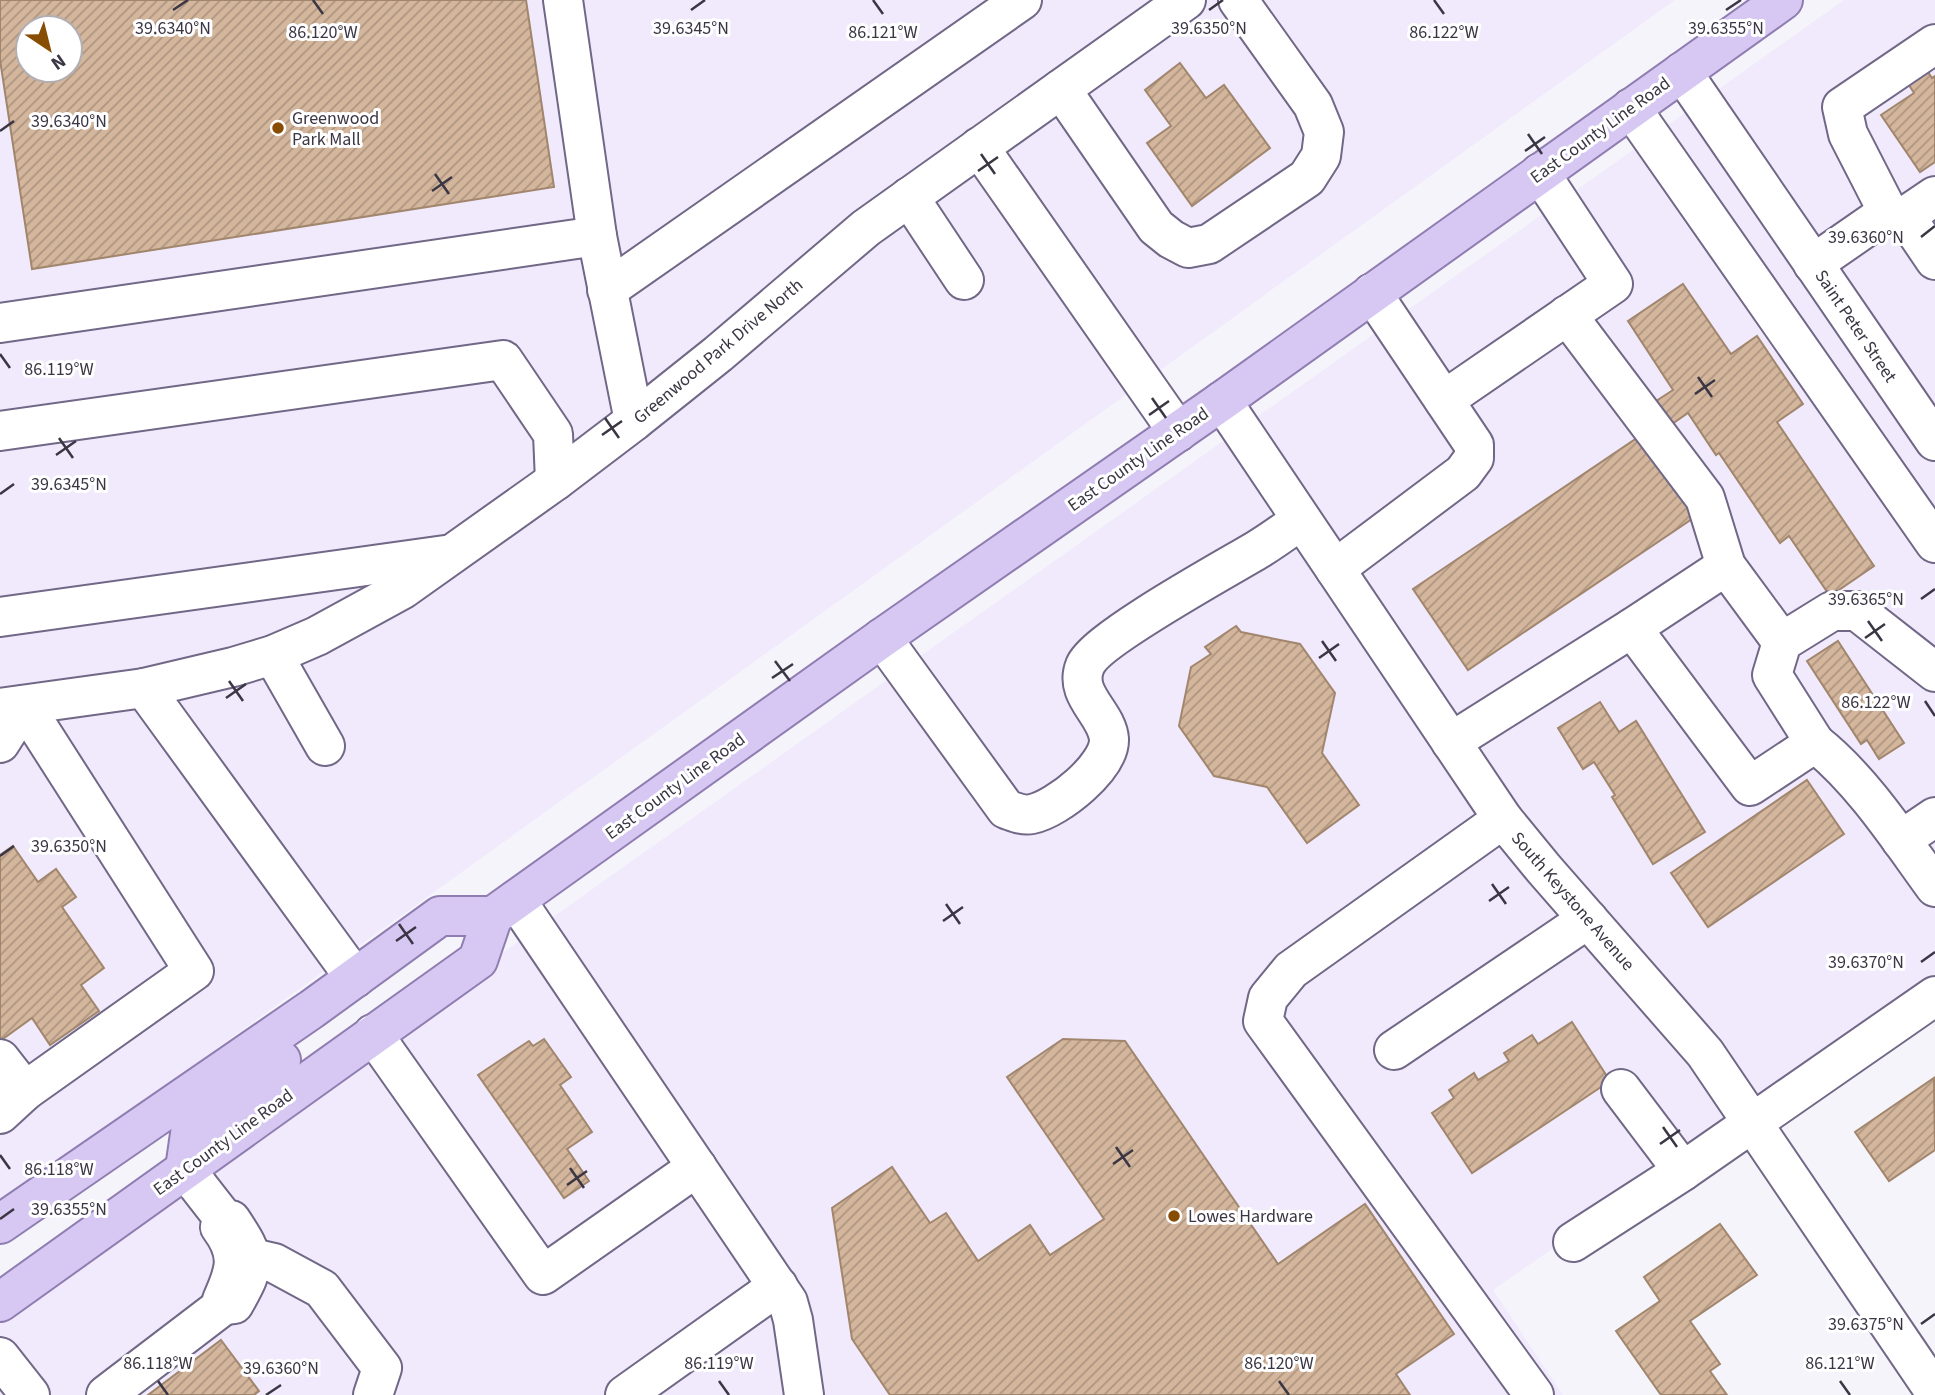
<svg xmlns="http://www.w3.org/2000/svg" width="1935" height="1395" viewBox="0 0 1935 1395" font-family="'Source Sans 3',sans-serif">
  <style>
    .built { fill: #f0eafc; fill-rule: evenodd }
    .building { fill: url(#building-hatch); stroke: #a1866d; stroke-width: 2; fill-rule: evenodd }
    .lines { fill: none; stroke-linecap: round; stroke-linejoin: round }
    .minor-casing { stroke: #716786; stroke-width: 42 }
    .major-casing { stroke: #8f7db1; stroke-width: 42 }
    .minor { stroke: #fff; stroke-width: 38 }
    .major { stroke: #d7c8f3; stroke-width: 38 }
    .ticks { fill: none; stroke: #3b3644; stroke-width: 2.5 }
    .poi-dot { fill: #874e03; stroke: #fff; stroke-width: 2.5 }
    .labels { text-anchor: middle; stroke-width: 6; stroke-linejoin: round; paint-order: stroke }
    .poi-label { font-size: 18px; fill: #3b3644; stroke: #fff; text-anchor: start }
    .street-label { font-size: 18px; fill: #3b3644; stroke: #fff }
    .ticks-label { font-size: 18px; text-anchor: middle; fill: #3b3644; stroke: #fff; stroke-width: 6; stroke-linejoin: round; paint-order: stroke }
  </style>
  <defs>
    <pattern id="building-hatch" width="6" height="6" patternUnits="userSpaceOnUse" patternTransform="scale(1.75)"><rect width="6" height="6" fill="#d4b69c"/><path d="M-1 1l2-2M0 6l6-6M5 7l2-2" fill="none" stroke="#ad9581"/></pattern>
  </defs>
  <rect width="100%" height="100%" fill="#f6f4fb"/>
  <g class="built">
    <path d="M0,0h1675l-1675,1204zM28,28h42v42h-42z"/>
    <path d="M1844,0h91v983l-442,307 70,105h-1563v-72l86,-72 280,-201z"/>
  </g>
  <g class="building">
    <path d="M0,0h526l28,187 -522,82 -32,-209zM28,28h42v42h-42z"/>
    <path d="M1180,63l26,35 18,-13 46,63 -78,58 -45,-63 24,-17 -26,-36z"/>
    <path d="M1928,72l4,6 3,-2v86l-15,10 -39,-57 33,-22 -5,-8z"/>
    <path d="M1683,284l48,70 26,-18 46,68 -26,18 97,144 -44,30 -41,-60 -9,7 -61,-90 -3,2 -28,-42 -19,13 -16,-23 20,-13 -45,-69z"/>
    <path d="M1640,436l55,81 -227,153 -55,-81z"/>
    <path d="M1236,626l5,6 59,12 35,49 -13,60 37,52 -52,38 -40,-56 -53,-11 -35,-50 12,-59 20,-13 -6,-7z"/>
    <path d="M1838,641l66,102 -25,16 -12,-19 -6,4 -54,-83z"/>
    <path d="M1600,702l19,30 17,-11 69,111 -52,32 -41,-67 3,-2 -21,-33 -11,7 -25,-41z"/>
    <path d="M1807,780l37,54 -136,93 -37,-54z"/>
    <path d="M13,846l25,36 18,-13 20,28 -14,10 42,61 -23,17 18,26 -49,34 -18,-27 -32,23v-186z"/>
    <path d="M1572,1022l38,59 -138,92 -40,-60 22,-15 -5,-8 25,-17 4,7 31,-19 -5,-8 28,-18 6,9z"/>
    <path d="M544,1039l27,38 -11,8 32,47 -25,17 22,32 -25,17 -86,-123 51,-34 4,5z"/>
    <path d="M1063,1039l62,2 153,223 87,-60 89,130 -58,40 14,21h-520l-38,-56 -20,-131 60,-41 38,56 16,-10 32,48 52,-36 20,30 54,-36 -97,-142z"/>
    <path d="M1934,1078l1,72 -46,31 -34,-49z"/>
    <path d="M1720,1224l37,51 -67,46 30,43 -10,7 17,24h-66l-45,-64 44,-30 -16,-24z"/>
    <path d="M221,1340l38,51 -5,4h-106z"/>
  </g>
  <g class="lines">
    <g class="minor-casing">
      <g id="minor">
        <path d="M563,0l34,236 37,185"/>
        <path d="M1682,72l253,369"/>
        <path d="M1061,89l95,138 15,12 17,9 21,-4 98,-66 14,-22 3,-24 -11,-27 -75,-105"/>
        <path d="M1631,108l304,435"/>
        <path d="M979,147l199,285"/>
        <path d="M909,197l55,83"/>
        <path d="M1888,212l-40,-78 -6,-27 93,-63"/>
        <path d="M1901,219l34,-23"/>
        <path d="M1813,264l75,-52 24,14 23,34"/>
        <path d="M607,290l415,-290"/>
        <path d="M1567,315l138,183 21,68 56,76"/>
        <path d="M0,323l597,-87"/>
        <path d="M1444,400l169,-116 -73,-111"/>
        <path d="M1222,401l281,418 41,50 161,184 230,339"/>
        <path d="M0,431l503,-71 50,74 2,47"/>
        <path d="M1335,569l128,-96 11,-15v-13l-102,-152"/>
        <path d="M0,617l445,-62"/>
        <path d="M1632,628l94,-62"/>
        <path d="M882,638l124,171c9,3 16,7 26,5 25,-5 78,-47 77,-75 -2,-26 -36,-44 -24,-73 10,-26 142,-98 172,-116 15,-9 30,-20 44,-30"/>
        <path d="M273,655l52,91"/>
        <path d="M144,688l211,290"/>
        <path d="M0,708l144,-20 89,-21 40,-12 44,-19 86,-47 152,-108 79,-60 84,-67 148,-126 320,-228"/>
        <path d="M1451,742l181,-114 118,158 65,-43c47,37 85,96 120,144"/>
        <path d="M0,743l24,-38"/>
        <path d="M1815,743l-43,-68 10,-33 50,-31h25l78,61"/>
        <path d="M1503,819l-212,151 -23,28 -5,23 271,374"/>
        <path d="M1901,840l34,-23"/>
        <path d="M516,900l272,402 5,18 11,75"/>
        <path d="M373,1034l170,241 154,-108"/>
        <path d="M1394,1050l194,-131"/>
        <path d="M0,1059l25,32 169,-120 -170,-266"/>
        <path d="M1621,1089l62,82 252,-175"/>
        <path d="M0,1114l25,-23"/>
        <path d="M185,1169l39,50 7,1c26,39 26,43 3,84l-10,1 -2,-5c13,-29 19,-45 -2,-73l4,-8"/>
        <path d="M1573,1242l110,-71"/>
        <path d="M252,1258l22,5 48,26 60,79 -9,27"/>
        <path d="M0,1357l30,38"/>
        <path d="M106,1395l118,-90"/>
        <path d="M625,1395l153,-109"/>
      </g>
    </g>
    <g class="major-casing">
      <g id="major">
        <path d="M185,1169l6,-42 90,-67"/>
        <path d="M0,1224l312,-215 128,-93h53l389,-278 340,-237 561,-401"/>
        <path d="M0,1302l478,-342 15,-44"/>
      </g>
    </g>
    <use href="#minor" class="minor"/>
    <use href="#major" class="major"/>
  </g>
  <path class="ticks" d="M313,0l10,14M873,0l10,14M1434,0l10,14M173,10l15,-10M691,10l14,-10M1209,10l14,-10M1726,10l15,-10M0,131l14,-10M1528,134l14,20M1525,151l20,-14M981,154l14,20M978,171l20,-14M435,174l14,20M432,191l20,-14M1921,237l14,-11M0,354l10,14M1698,377l14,20M1695,394l20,-14M1152,398l14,20M1149,415l20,-14M605,418l14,20M602,435l20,-14M59,438l14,20M56,455l20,-14M0,494l14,-10M1921,599l14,-10M1868,621l14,20M1865,638l20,-14M1322,641l14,20M1319,658l20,-14M775,661l15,20M772,678l21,-14M229,681l14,20M226,698l20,-14M1925,701l10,15M0,856l14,-10M1492,884l14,20M1489,901l20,-14M946,904l14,20M943,921l20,-14M399,924l14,20M396,941l20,-14M1921,962l14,-10M1663,1127l14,20M1660,1144l20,-14M1116,1147l14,20M0,1155l10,14M1113,1164l20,-14M570,1168l14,20M567,1185l20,-14M0,1219l14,-10M1921,1324l14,-10M158,1381l10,14M719,1381l10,14M1279,1381l10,14M1840,1381l10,14M266,1395l15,-10"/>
  <g class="poi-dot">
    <circle cx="278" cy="128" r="7"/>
    <circle cx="1174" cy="1216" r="7"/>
  </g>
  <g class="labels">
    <g class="poi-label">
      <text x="292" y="124">Greenwood<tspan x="292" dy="21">Park Mall</tspan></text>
      <text x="1188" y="1222">Lowes Hardware</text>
    </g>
    <g class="street-label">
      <text transform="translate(1600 130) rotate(-36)" y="6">East County Line Road</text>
      <text transform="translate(1856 326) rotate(56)" y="6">Saint Peter Street</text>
      <text transform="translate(718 351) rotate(-40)" y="6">Greenwood Park Drive North</text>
      <text transform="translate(1138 459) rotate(-35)" y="6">East County Line Road</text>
      <text transform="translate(675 786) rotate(-36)" y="6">East County Line Road</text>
      <text transform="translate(1573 901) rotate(49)" y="6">South Keystone Avenue</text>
      <text transform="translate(223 1142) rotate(-36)" y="6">East County Line Road</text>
    </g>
  </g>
  <g class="ticks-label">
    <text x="173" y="34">39.6340°N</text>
    <text x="691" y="34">39.6345°N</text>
    <text x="1209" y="34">39.6350°N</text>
    <text x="1726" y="34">39.6355°N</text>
    <text x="323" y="38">86.120°W</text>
    <text x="883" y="38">86.121°W</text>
    <text x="1444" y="38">86.122°W</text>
    <text x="69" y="127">39.6340°N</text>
    <text x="1866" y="243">39.6360°N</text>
    <text x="59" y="375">86.119°W</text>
    <text x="69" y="490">39.6345°N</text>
    <text x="1866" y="605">39.6365°N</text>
    <text x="1876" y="708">86.122°W</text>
    <text x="69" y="852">39.6350°N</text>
    <text x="1866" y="968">39.6370°N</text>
    <text x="59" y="1175">86.118°W</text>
    <text x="69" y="1215">39.6355°N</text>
    <text x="1866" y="1330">39.6375°N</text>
    <text x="158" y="1369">86.118°W</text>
    <text x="719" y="1369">86.119°W</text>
    <text x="1279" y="1369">86.120°W</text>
    <text x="1840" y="1369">86.121°W</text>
    <text x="281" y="1374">39.6360°N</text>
  </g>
  <g transform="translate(49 49) rotate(145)"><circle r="33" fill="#ffffff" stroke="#b1afb4" stroke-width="2"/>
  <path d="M0-5L12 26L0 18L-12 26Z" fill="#874e03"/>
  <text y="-10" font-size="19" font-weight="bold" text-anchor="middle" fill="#3b3644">N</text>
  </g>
</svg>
